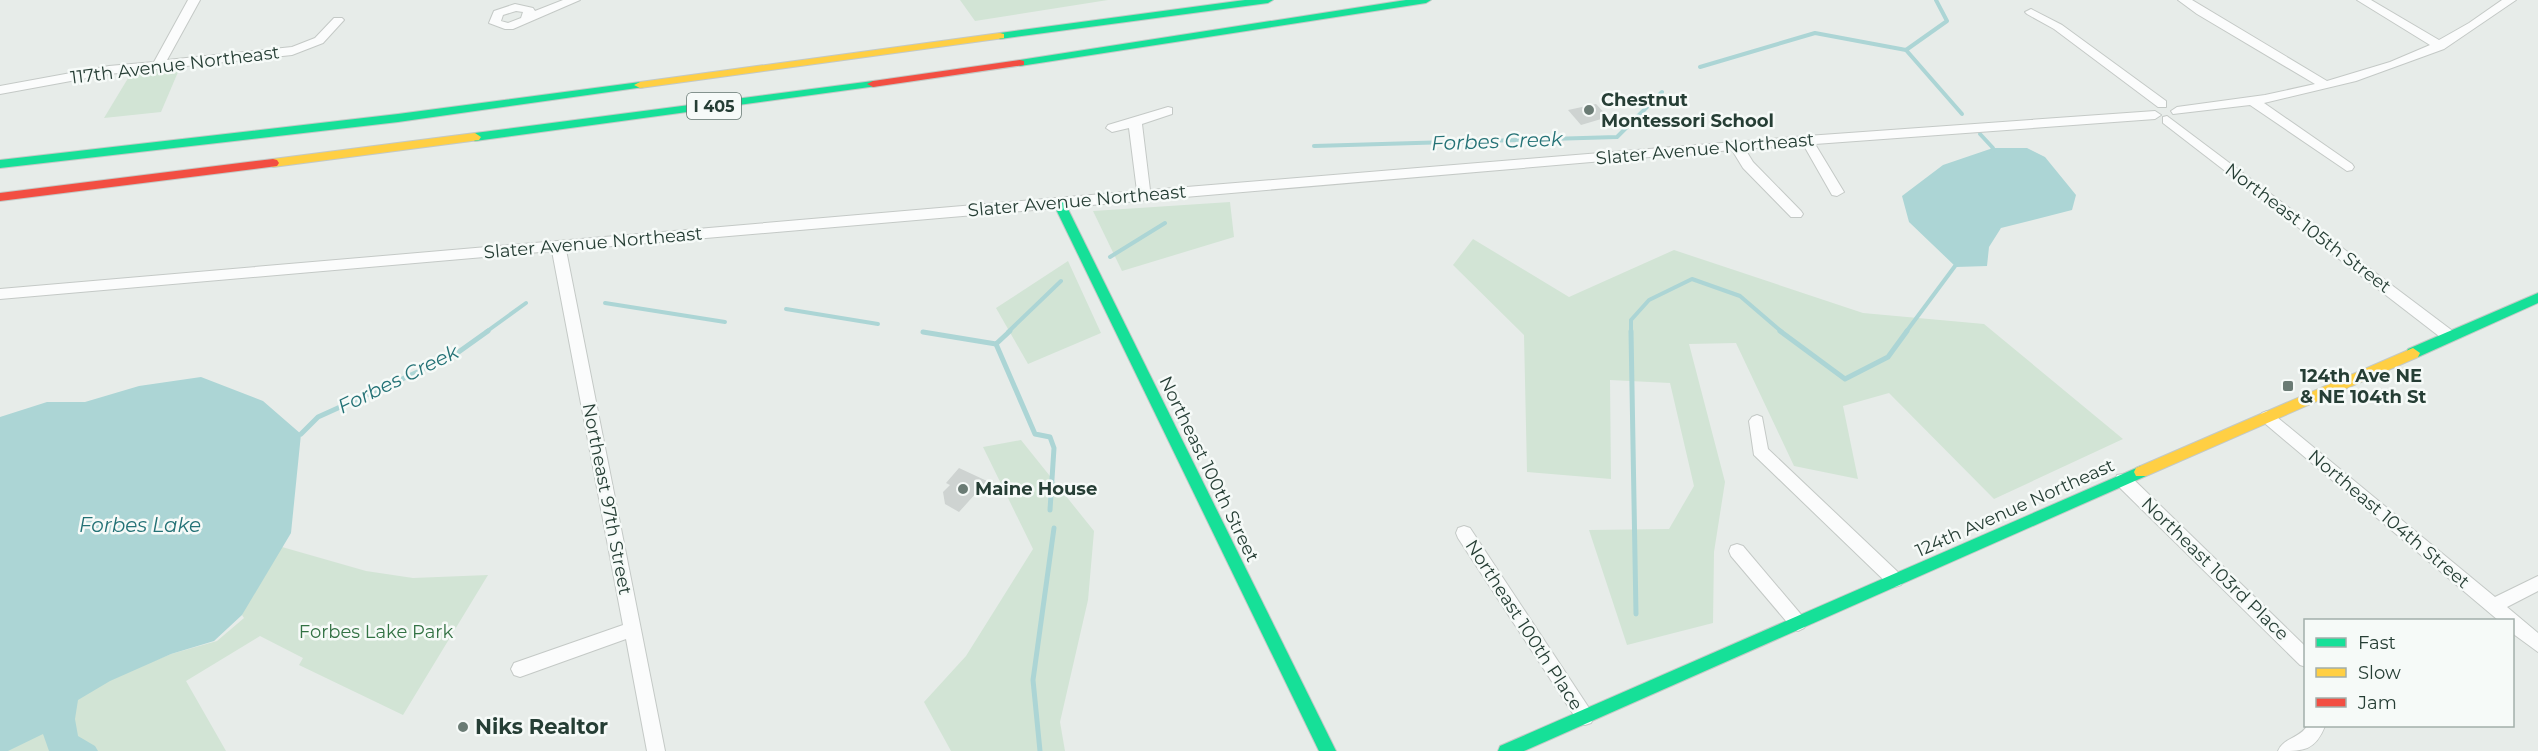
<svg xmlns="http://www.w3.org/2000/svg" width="2538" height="751" viewBox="0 0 2538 751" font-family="Montserrat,sans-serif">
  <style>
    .green { fill: #d2e4d5 }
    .water { fill: #acd5d5 }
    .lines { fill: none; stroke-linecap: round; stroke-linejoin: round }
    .stream-far1 { stroke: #acd5d5; stroke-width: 4 }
    .stream { stroke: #acd5d5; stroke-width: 5 }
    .building { fill: #ced3d1 }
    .street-casing { stroke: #c4c9c6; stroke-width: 2 }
    .fast-casing { stroke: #c3c9c6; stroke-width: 2 }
    .slow-casing { stroke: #c3c9c6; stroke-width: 2 }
    .jam-casing { stroke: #c3c9c6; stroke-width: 2 }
    .street { fill: #fbfcfc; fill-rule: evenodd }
    .fast { fill: #16e098; fill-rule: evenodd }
    .slow { fill: #ffcf43; fill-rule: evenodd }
    .jam { fill: #f24e42; fill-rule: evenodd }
    .poi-dot { fill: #6a7b74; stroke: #f6faf8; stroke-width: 2 }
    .labels { text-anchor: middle; stroke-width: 5; stroke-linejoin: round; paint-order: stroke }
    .shield { fill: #f6faf8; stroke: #647670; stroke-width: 1.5 }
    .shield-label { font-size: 16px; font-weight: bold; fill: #263e35 }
    .street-label { font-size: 18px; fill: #263e35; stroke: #f6faf8 }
    .poi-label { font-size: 18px; font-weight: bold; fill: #263e35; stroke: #f6faf8; text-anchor: start }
    .park-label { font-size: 18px; fill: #337244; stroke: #f6faf8 }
    .water-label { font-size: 20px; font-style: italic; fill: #247276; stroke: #f6faf8 }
    .near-poi-label { font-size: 21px; font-weight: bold; fill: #263e35; stroke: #f6faf8; text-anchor: start }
  </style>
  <rect width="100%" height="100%" fill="#e7ece9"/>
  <g class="green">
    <path d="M960,0h148l-133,21z"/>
    <path d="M181,65l-20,47 -57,6 29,-48z"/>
    <path d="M1230,202l4,35 -112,34 -29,-60z"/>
    <path d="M1473,239l96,58 105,-47 189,63 121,11 139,115 -129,60 -105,-106 -46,13 15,73 -64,-13 -58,-123 -47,1 36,138 -11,70 -1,71 -86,22 -38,-115 80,-1 25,-43 -24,-103 -60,-3 1,99 -84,-7 -3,-137 -71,-70z"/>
    <path d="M1068,261l33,72 -73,31 -32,-56z"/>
    <path d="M1021,440l73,91 -6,69 -28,122 5,29h-114l-27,-49 42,-46 67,-107 -50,-102z"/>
    <path d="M275,545l91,26 47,7 75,-3 -85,140 -104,-50 4,-7 -43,-22 -74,45 40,70h-226v-28l171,-69 46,-13 27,-23 -2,-3z"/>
  </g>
  <g class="water">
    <path d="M1993,148h34l18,9 31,38 -4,15 -71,18 -12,19 -2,19 -31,1 -47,-45 -7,-26 41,-31z"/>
    <path d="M201,377l62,24 38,33 -10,99 -49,82 -28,26 -43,13 -61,27 -32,19 -3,19 3,17 17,10 3,5h-49l-6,-17 -35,17h-8v-334l47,-15h38l54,-16z"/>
  </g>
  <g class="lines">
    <g class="stream-far1">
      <path d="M1906,50l56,64"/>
      <path d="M1700,67l115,-34 91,17 41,-29 -11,-21"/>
      <path d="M1980,134l13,14 -2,6"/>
      <path d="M1314,146l303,-9 45,-45"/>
      <path d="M1110,257l55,-34"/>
      <path d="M605,303l120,19"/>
      <path d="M786,309l92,15"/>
      <path d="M486,332l40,-29"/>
      <path d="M1008,332l53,-51"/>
      <path d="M1631,332v-12l18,-20 43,-21 48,17 42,36"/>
      <path d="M1906,332l52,-70"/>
    </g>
    <g class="stream">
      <path d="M1631,331l5,283"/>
      <path d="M1780,331l65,48 43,-22 19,-26"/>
      <path d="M923,332l73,12 14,-13"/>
      <path d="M996,344l39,90 15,3 4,11 -4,62"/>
      <path d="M301,434l17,-17 135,-61 35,-25"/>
      <path d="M1040,751l-7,-71 21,-152"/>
    </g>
  </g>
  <g class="building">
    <path d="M1596,104l12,13 -27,8 -13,-15z"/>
    <path d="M959,468l28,13 -28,31 -14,-8 -2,-12 7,-7 -4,-2z"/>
  </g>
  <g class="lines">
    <g class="street-casing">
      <g id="street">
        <path d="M188,0h12l-33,60 125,-13 23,-9 19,-20h8l2,2 -21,23 -31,12 -183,19 -109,20v-8l109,-20 45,-4z"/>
        <path d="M563,0h17l-67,29h-8l-16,-6 5,-12 21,-7 18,4 2,3zM516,11l7,1 -2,6 -13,5 -7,-2 2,-6z"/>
        <path d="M2178,0h14l135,81 63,-19 40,-17 -73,-45h14l68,40 30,-17 33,-23h14l-72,49 -88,32 -92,22 88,61 2,3 -2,3 -5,1 -97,-66 -77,9 -2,-3 6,-4 88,-12 50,-11 -118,-70z"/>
        <path d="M2031,9l31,16 104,76v6h-8l-104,-78 -27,-15 -2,-2z"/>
        <path d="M1168,107l4,1v6l-30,10 8,66 657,-54 348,-25 6,4 -6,4 -340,25 29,48 -7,4 -5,-1 -29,-51 -58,5 8,13 48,49 2,3 -2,3h-10l-48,-49 -11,-18 -1166,100 99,501h-18l-21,-112 -106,38 -6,-2 -3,-6 3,-6 109,-38 -71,-374 -552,48v-10l1137,-98 -8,-63 -17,4 -6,-4 2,-3z"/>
        <path d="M2167,116l287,216 2,4 -2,4h-10l-281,-217v-6z"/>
        <path d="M2267,411l5,2 223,184 43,-21v15l-31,16 31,26v19l-26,-19v-13h-14l-236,-199 -3,-4 3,-4z"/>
        <path d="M1757,415l5,2 6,32 133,126 2,5 -2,5 -6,2 -6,-2 -135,-130 -5,-34 3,-4z"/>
        <path d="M2123,474l6,1 177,172v20l-6,-2 -183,-180 -2,-5 2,-5z"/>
        <path d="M1464,526l6,2 121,183 3,6 -3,6 -6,2 -6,-2 -121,-185 -2,-5 2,-5z"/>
        <path d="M1737,544l6,2 61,72 3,5 -3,5 -6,3 -6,-3 -61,-72 -2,-5 2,-5z"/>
        <path d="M2307,726h18c-10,25 -21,25 -47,25 5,-13 22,-13 29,-25z"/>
      </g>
    </g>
    <g class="fast-casing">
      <g id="fast">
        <path d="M1245,0h28l-5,3 -268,36 -5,-3 5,-3z"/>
        <path d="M1406,0h25l-5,3 -406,63 -5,-3 5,-3z"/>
        <path d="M873,81l6,3 -2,2 -402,55 -6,-4 6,-4z"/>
        <path d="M640,82l4,1v4l-246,35 -398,46v-8l398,-46z"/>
        <path d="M1059,199l6,4 271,548h-17l-266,-548z"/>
        <path d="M2538,293v10l-120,54h-10l-2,-4 2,-4z"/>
        <path d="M2141,466l5,2 2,4 -2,4 -622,275h-26l2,-5z"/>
      </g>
    </g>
    <g class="slow-casing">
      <g id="slow">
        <path d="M1000,33l4,1v4l-364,50 -6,-3 6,-3z"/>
        <path d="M475,133l6,4 -2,3 -206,27 -6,-4 6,-4z"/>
        <path d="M2413,348l7,5 -2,4 -272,119h-10l-2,-4 2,-4z"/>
      </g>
    </g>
    <g class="jam-casing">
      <g id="jam">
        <path d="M1020,60l4,1v4l-151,22 -6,-3 6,-3z"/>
        <path d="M273,159l4,1 2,3 -2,3 -277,35v-8z"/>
      </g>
    </g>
    <use href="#street" class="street"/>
    <use href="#fast" class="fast"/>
    <use href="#slow" class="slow"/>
    <use href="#jam" class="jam"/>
  </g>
  <g class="poi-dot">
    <circle cx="1589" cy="110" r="6"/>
    <rect x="2282" y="380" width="12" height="12" rx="3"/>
    <circle cx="963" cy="489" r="6"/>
    <circle cx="463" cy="727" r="6"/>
  </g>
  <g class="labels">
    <rect class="shield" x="687" y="93" width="54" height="26" rx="4.5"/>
    <g class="shield-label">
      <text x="714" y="112">I 405</text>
    </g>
    <g class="street-label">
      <text transform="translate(175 65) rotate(-7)" y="6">117th Avenue Northeast</text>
      <text transform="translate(1705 149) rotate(-5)" y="6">Slater Avenue Northeast</text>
      <text transform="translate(1077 201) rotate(-5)" y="6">Slater Avenue Northeast</text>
      <text transform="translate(2308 228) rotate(37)" y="6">Northeast 105th Street</text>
      <text transform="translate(593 243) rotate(-5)" y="6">Slater Avenue Northeast</text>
      <text transform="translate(1209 469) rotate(64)" y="6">Northeast 100th Street</text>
      <text transform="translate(607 499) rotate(79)" y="6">Northeast 97th Street</text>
      <text transform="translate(2015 508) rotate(-24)" y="6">124th Avenue Northeast</text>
      <text transform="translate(2389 519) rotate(40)" y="6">Northeast 104th Street</text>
      <text transform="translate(2215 569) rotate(44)" y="6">Northeast 103rd Place</text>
      <text transform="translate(1524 625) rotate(57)" y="6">Northeast 100th Place</text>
    </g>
    <g class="poi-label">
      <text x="1601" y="106">Chestnut<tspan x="1601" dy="21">Montessori School</tspan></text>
      <text x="2300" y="382">124th Ave NE<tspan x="2300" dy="21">&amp; NE 104th St</tspan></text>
      <text x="975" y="495">Maine House</text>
    </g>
    <g class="park-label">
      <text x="376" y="638">Forbes Lake Park</text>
    </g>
    <g class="water-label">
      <text transform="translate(1497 141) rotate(-2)" y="7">Forbes Creek</text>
      <text transform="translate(398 379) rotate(-26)" y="7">Forbes Creek</text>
      <text x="140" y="532">Forbes Lake</text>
    </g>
    <g class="near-poi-label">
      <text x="475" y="734">Niks Realtor</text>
    </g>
  </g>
  <rect x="2304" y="619" width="210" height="108" fill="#f6faf8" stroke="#a3afaa" stroke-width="1.5"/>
  <rect x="2316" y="638" width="30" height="9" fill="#16e098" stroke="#a3afaa" stroke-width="1.5"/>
  <text x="2358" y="649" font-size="18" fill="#263e35">Fast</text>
  <rect x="2316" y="668" width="30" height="9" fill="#ffcf43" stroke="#a3afaa" stroke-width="1.5"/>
  <text x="2358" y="679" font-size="18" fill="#263e35">Slow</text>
  <rect x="2316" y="698" width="30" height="9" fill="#f24e42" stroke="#a3afaa" stroke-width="1.5"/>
  <text x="2358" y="709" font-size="18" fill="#263e35">Jam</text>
</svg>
